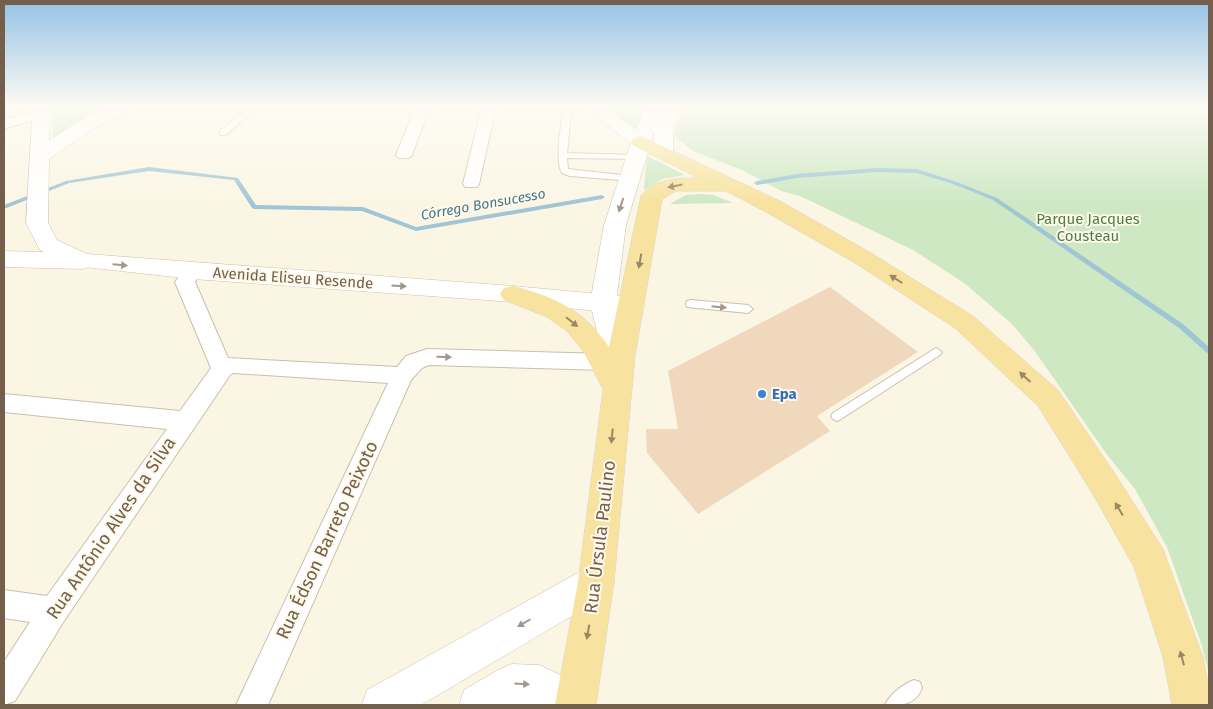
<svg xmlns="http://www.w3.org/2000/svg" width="1213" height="709" viewBox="0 0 1213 709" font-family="'Fira Sans',sans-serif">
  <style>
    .green { fill: #cde8c3 }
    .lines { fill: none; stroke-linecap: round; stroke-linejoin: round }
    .stream { fill: #a0c5d5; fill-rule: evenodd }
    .building { fill: #f0d8bd }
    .service-casing { stroke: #ccbeab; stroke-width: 2 }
    .minor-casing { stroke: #ccbeab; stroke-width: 2 }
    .tertiary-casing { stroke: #ccbeab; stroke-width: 1 }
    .secondary-casing { stroke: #cfbfa9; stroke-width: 1 }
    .primary-casing { stroke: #dbd5d0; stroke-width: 1 }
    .service { fill: #fff; fill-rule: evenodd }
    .minor { fill: #fff; fill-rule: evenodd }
    .tertiary { fill: #fff; fill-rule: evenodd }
    .secondary { fill: #fff; fill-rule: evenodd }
    .primary { fill: #f7e39f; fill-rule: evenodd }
    .oneway { fill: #9b8764 }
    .oneway2 { fill: #a4978a }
    .shop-dot { fill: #3f7fe0; stroke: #fef9ea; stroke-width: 2 }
    .labels { text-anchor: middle; stroke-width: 4; stroke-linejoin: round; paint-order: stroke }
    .far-water-label { font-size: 14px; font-style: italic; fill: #48788c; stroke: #fef9ea }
    .park-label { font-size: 15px; fill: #4f7e46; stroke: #fef9ea }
    .street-label { font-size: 15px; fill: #735f4b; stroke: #fef9ea }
    .shop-label { font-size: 15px; font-weight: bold; fill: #366cbe; stroke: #fef9ea; text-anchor: start }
    .near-street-label { font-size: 18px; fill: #735f4b; stroke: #fef9ea }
  </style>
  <rect width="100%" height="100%" fill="#fbf6e4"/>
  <g class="green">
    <path d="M53,106h66l-15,5 -51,28z"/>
    <path d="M602,106h44l-7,24z"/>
    <path d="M683,106h526v568l-7,-28 -35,-99 -32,-58 -27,-33 -74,-106 -23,-27 -47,-40 -51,-33 -113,-54 -19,-5 -39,-21 -49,-19 -19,-16z"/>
    <path d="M647,156l38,19 -23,4 -18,11z"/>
    <path d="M700,194l13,1 20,8 -63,1 16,-9z"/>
  </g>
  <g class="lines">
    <g class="stream">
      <path d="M149,167l89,11 18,27 107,2 53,20 186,-32 3,2 -3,2 -186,32 -54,-20 -108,-2 -2,-1 -18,-28 -85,-9 -80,12 -65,26v-4l62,-24z"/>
      <path d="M877,168l40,1 40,13 40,16 186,126 26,23v6h-2l-28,-25 -186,-128 -40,-16 -36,-11 -40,-1 -80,6 -40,7 -3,-2 3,-2 40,-7z"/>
    </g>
  </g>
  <path class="building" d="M830,287l88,65 -101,64 13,15 -132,83 -51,-61 -1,-24h32l-10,-58z"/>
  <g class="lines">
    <g class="service-casing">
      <g id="service">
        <path d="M250,106h8l-32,29h-6v-4z"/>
        <path d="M568,106h7l-4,6 -4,41 70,2 4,2 -4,2 -70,-1 1,11 62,7 3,1v4l-63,-5 -8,-3c-7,-11 -2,-57 6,-67z"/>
        <path d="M691,300l57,5 5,4 -5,4 -61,-6 -1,-3 1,-3z"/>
        <path d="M936,348l6,4 -2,3 -99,64 -4,2 -4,-2 -2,-3 2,-3z"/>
        <path d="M914,680l6,2 2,6c-7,18 -21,17 -37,17 4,-10 18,-21 29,-25z"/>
      </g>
    </g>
    <g class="minor-casing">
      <g id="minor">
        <path d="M416,106h14l-18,49 -3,3h-10l-3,-3z"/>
        <path d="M482,106h14l-17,78 -2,3h-12l-2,-3z"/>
        <path d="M41,109l7,4 -2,3 -42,13v-9z"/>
        <path d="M193,265l7,2 2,4 -7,11 33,76 169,9 9,-11 21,-7 178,5 8,2 3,6 -3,6 -8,2 -176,-5 -7,3 -11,12 -143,325h-32l152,-322 -155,-10 -3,2 -166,246 -49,80 -11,4v-43l26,-40 -26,-4v-28l43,6 120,-167 -163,-17v-18l176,17 31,-43 -36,-86 11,-15z"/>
      </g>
    </g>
    <g class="tertiary-casing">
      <g id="tertiary">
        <path d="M641,136l7,2 3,4 -25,83 -10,78 18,65 -4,7 -10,3 -10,-3 -4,-7 -16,-65 14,-78 27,-83 3,-4z"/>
        <path d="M4,251l79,2 8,3 4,5 -4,5 -8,3 -79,-2z"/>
      </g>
    </g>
    <g class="secondary-casing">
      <g id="secondary">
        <path d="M33,106h18l-2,35c27,-18 52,-38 85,-35l-3,4 -39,19 -43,30 -1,64 9,17 30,14 426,32 119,11 9,3 4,6 -4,6 -9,3 -119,-13 -320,-23 -118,-13 -35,-16 -14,-27z"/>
        <path d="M584,106h20l32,24 10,-24h33l-6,23v23l-3,4 -7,2 -7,-2 -3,-4 1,-20 -6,14 -7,2 -7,-2z"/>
        <path d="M596,564l13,6 5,12 -5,12 -188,111h-59l5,-15 216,-120z"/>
        <path d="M512,664l27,1 52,24 5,16h-137l5,-15 34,-20z"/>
      </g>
    </g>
    <g class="primary-casing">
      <path id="primary" d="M641,136l141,66 89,51 102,63 85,74 55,81 50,78 40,108 6,32v16h-37l-9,-48 -29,-90 -43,-76 -53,-85 -83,-78 -100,-65 -89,-51 -40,-21h-50l-14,8 -27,157 -21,226 -18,123h-41l23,-123 25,-193 -20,-38 -16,-20 -20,-14 -43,-17 -4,-6 4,-6 9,-2c42,11 71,24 96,61l32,-151c13,-18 37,-18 57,-18l-64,-32 -3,-4 3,-4z"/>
    </g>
    <use href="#service" class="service"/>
    <use href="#minor" class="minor"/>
    <use href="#tertiary" class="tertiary"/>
    <use href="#secondary" class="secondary"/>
    <use href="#primary" class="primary"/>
  </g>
  <defs><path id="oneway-solid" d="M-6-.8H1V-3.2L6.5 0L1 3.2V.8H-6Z" transform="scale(1.25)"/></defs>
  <g class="oneway">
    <use href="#oneway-solid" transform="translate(675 186) rotate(169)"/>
    <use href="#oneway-solid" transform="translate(640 261) rotate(100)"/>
    <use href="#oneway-solid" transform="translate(896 279) rotate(-148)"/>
    <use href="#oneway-solid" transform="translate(572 322) rotate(39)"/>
    <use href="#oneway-solid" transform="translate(1025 377) rotate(-138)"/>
    <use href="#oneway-solid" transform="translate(612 436) rotate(96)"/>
    <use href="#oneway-solid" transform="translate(1119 509) rotate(-121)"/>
    <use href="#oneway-solid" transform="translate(588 632) rotate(100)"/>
    <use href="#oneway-solid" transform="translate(1182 658) rotate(-105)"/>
  </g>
  <g class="oneway2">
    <use href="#oneway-solid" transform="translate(621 205) rotate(108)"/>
    <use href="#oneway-solid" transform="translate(120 265) rotate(5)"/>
    <use href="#oneway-solid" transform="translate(399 286) rotate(4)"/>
    <use href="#oneway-solid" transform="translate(719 307) rotate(6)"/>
    <use href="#oneway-solid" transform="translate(444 357) rotate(2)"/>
    <use href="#oneway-solid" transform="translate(524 623) rotate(150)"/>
    <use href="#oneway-solid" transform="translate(522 684) rotate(3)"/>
  </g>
  <linearGradient id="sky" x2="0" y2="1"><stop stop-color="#95c2e6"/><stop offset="0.52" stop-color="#fdfbf3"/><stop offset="1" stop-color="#fdfbf3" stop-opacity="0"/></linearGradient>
  <rect width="1213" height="205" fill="url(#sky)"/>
  <circle class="shop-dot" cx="762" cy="394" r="5"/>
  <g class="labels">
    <g class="far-water-label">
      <text transform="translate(483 204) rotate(-10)" y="5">Córrego Bonsucesso</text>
    </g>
    <g class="park-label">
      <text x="1088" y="224">Parque Jacques<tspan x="1088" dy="17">Cousteau</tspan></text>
    </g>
    <g class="street-label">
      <text transform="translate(293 278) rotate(4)" y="5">Avenida Eliseu Resende</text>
    </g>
    <g class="shop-label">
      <text x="772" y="399">Epa</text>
    </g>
    <g class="near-street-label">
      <text transform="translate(111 528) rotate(-56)" y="6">Rua Antônio Alves da Silva</text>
      <text transform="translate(600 537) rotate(-83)" y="6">Rua Úrsula Paulino</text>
      <text transform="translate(327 540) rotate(-65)" y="6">Rua Édson Barreto Peixoto</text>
    </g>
  </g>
  <rect width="1213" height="709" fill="none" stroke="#735f4b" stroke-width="10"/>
</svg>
